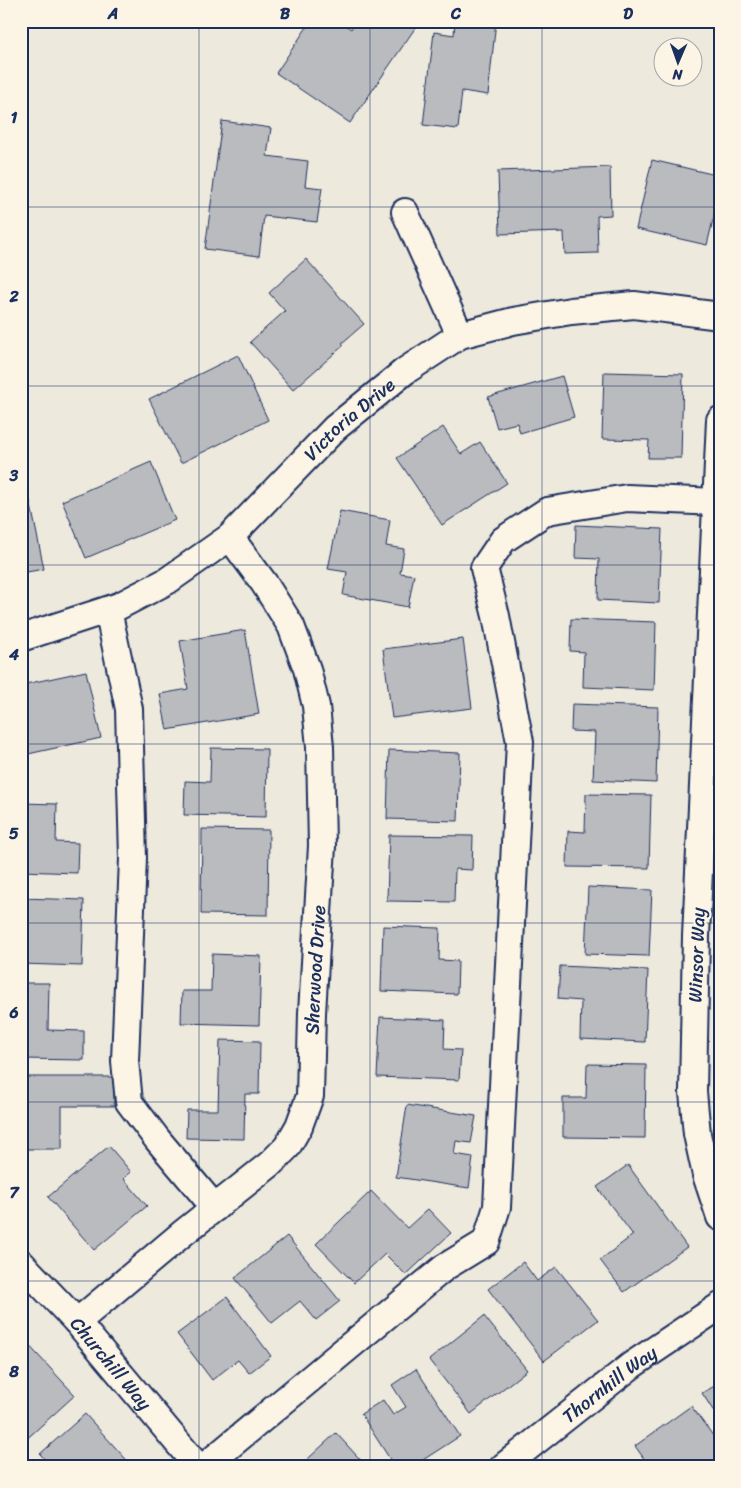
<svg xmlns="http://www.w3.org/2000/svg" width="741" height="1488" viewBox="0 0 741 1488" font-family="Sriracha,sans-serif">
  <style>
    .building { fill: #babbbe; stroke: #1b2f5e }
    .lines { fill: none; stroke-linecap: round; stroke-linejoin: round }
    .minor-casing { stroke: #1b2f5e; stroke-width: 30 }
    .minor { stroke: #fcf5e5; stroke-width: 26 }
    .grid { fill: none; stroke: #1b2f5e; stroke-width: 1; stroke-opacity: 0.55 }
    .labels { text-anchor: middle; stroke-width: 4.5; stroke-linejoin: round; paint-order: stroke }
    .street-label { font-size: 19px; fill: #1b2f5e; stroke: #fcf5e5 }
    .neatline { fill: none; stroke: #1b2f5e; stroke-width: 2 }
    .grid-label { font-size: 16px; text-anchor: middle; font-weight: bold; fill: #1b2f5e }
  </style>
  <rect width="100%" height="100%" fill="#eee9dd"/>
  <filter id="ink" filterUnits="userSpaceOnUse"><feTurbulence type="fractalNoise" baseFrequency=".02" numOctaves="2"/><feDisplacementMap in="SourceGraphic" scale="10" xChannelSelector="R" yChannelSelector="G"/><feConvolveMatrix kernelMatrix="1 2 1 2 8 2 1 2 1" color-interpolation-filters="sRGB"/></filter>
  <g filter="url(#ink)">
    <g class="building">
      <path d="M311,21h28l12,8 5,-8h64l-70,102 -74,-50z"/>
      <path d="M455,21h41l-8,74 -26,-4 -4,38 -35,-4 11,-93 20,3z"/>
      <path d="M222,121l49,7 -4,28 41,5 -3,25 17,2 -5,34 -53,-6 -5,40 -54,-7z"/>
      <path d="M652,160l68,16v15l-13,54 -71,-16z"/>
      <path d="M610,167l1,48 -14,1 1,37 -33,1 -1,-22 -64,2 -2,-63z"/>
      <path d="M306,259l58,65 -22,19 2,2 -51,45 -43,-48 35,-31 -16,-18z"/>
      <path d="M238,355l30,65 -87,43 -32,-64z"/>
      <path d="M604,372l79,2 -2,84h-33l1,-18 -47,-1z"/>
      <path d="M562,376l12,41 -54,16 -3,-10 -20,5 -9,-31z"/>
      <path d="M443,427l18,27 19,-12 27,41 -65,42 -45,-67z"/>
      <path d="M151,462l24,58 -89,38 -24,-57z"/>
      <path d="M27,486l17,83 -23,4v-86z"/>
      <path d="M340,511l50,9 -4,26 18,3 -4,24 14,2 -6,32 -65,-12 4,-23 -19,-3z"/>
      <path d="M576,525l86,4 -3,74 -61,-3 1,-41 -24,-1z"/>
      <path d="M571,619l85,3 -2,68 -71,-3 1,-35 -14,-1z"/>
      <path d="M245,630l14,84 -92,16 -7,-36 28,-5 -8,-48z"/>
      <path d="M463,639l9,69 -80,10 -9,-69z"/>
      <path d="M86,671l15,67 -73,16 -2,-9 -5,1v-61z"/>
      <path d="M572,704l86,3 -2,76 -63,-3 2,-48 -24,-1z"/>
      <path d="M211,748l56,1 -1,68 -82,-2 1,-34 25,1z"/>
      <path d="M389,750l71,3 -2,68 -71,-2z"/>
      <path d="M586,794l65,1 -2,73 -82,-1 1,-36 17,1z"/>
      <path d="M21,803l36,1 -1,38 22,1 -1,30 -56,-2z"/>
      <path d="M202,829l67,1 -1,85 -67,-1z"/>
      <path d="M389,835l84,1 -1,34 -17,-1 -1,33 -67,-1z"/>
      <path d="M588,887l64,3 -3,66 -64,-2z"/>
      <path d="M21,898l63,2 -2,66 -61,-2z"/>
      <path d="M383,926l57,2 -1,32 19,1 -1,33 -76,-3z"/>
      <path d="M212,954l49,2 -2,69 -78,-2 1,-32h29z"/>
      <path d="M560,966l88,4 -3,72 -65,-3 1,-38 -23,-2z"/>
      <path d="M21,983h28l-1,47 36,1v29l-63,-1z"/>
      <path d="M380,1017l65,3 -1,29 17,1 -2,30 -82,-3z"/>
      <path d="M220,1040l40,1 -1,53h-14l-1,45 -58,-1 1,-28h31z"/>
      <path d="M587,1064l59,1 -1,73 -82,-1v-39h23z"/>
      <path d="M21,1077h93v29h-52v43h-41z"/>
      <path d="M407,1105l69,11 -5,27 -15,-2 -2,13 19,3 -4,31 -73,-11z"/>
      <path d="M109,1146l22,26 -7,7 23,27 -53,44 -46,-53z"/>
      <path d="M628,1165l59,82 -63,45 -24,-32 33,-25 -36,-48z"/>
      <path d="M371,1191l36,37 21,-19 23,24 -45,42 -21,-21 -31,29 -38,-39z"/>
      <path d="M287,1236l53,65 -24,19 -16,-19 -28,22 -37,-45z"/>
      <path d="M523,1262l14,19 19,-14 42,53 -54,41 -56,-72z"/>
      <path d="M227,1297l44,59 -22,17 -11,-13 -26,20 -35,-46z"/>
      <path d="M484,1316l43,54 -56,44 -42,-54z"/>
      <path d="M24,1340l51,55 -54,49v-102z"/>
      <path d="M416,1369l44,67 -48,31h-17l-34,-53 22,-14 10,15 13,-8 -14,-22z"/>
      <path d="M720,1383v38l-18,-28z"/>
      <path d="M691,1406l29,39v22h-70l-15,-21z"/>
      <path d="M85,1414l48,53h-81l-12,-13z"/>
      <path d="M336,1433l31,34h-68z"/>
    </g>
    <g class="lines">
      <g class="minor-casing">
        <g id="minor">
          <path d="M405,212l55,123"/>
          <path d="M720,420l-24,516 -3,156 4,42 9,41 14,42"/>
          <path d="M108,610l21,99 4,149 -8,203 4,41 28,37 58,69"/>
          <path id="s1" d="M21,638l98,-32 48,-25 63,-44 105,-109 70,-57 55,-36 53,-14 58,-10 63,-6 86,11"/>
          <path id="s2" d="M21,1263l56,59 121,145"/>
          <path id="s3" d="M77,1322l106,-89 87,-69 17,-17 12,-21 11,-30 2,-83 10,-167 -2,-99 -4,-41 -9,-37 -16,-43 -27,-43 -34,-46"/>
          <path d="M204,1467l241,-200 41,-25 11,-35 23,-465 -24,-126 -12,-48 19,-28 44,-29 80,-13 90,4"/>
          <path id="s4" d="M503,1467l129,-102 88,-59"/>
        </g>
      </g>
      <use href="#minor" class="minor"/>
    </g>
  </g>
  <path class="grid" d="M199,21v1446M370,21v1446M542,21v1446M21,207h699M21,386h699M21,565h699M21,744h699M21,923h699M21,1102h699M21,1281h699"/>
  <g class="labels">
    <g class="street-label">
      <text dy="7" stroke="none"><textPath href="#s1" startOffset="402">Victoria Drive</textPath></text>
      <text transform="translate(696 955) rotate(-88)" y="7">Winsor Way</text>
      <text dy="7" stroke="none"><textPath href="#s3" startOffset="456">Sherwood Drive</textPath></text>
      <text dy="7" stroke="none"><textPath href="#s2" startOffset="135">Churchill Way</textPath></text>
      <text dy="7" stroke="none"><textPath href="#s4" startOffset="135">Thornhill Way</textPath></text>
    </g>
  </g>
  <rect width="741" height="1488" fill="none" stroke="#fcf5e5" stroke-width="55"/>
  <g transform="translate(678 62) rotate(182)"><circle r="24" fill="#fcf5e5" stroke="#a2a6af"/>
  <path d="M0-4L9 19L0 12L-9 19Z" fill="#1b2f5e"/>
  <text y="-8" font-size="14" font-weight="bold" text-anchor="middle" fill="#1b2f5e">N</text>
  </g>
  <rect x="28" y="28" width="686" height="1432" class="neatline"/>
  <g class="grid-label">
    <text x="113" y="19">A</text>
    <text x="285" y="19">B</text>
    <text x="456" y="19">C</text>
    <text x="628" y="19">D</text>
    <text x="14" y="123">1</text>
    <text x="14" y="302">2</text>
    <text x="14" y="481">3</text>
    <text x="14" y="660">4</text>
    <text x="14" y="839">5</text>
    <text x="14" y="1018">6</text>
    <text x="14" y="1198">7</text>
    <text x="14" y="1377">8</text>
  </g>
</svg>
